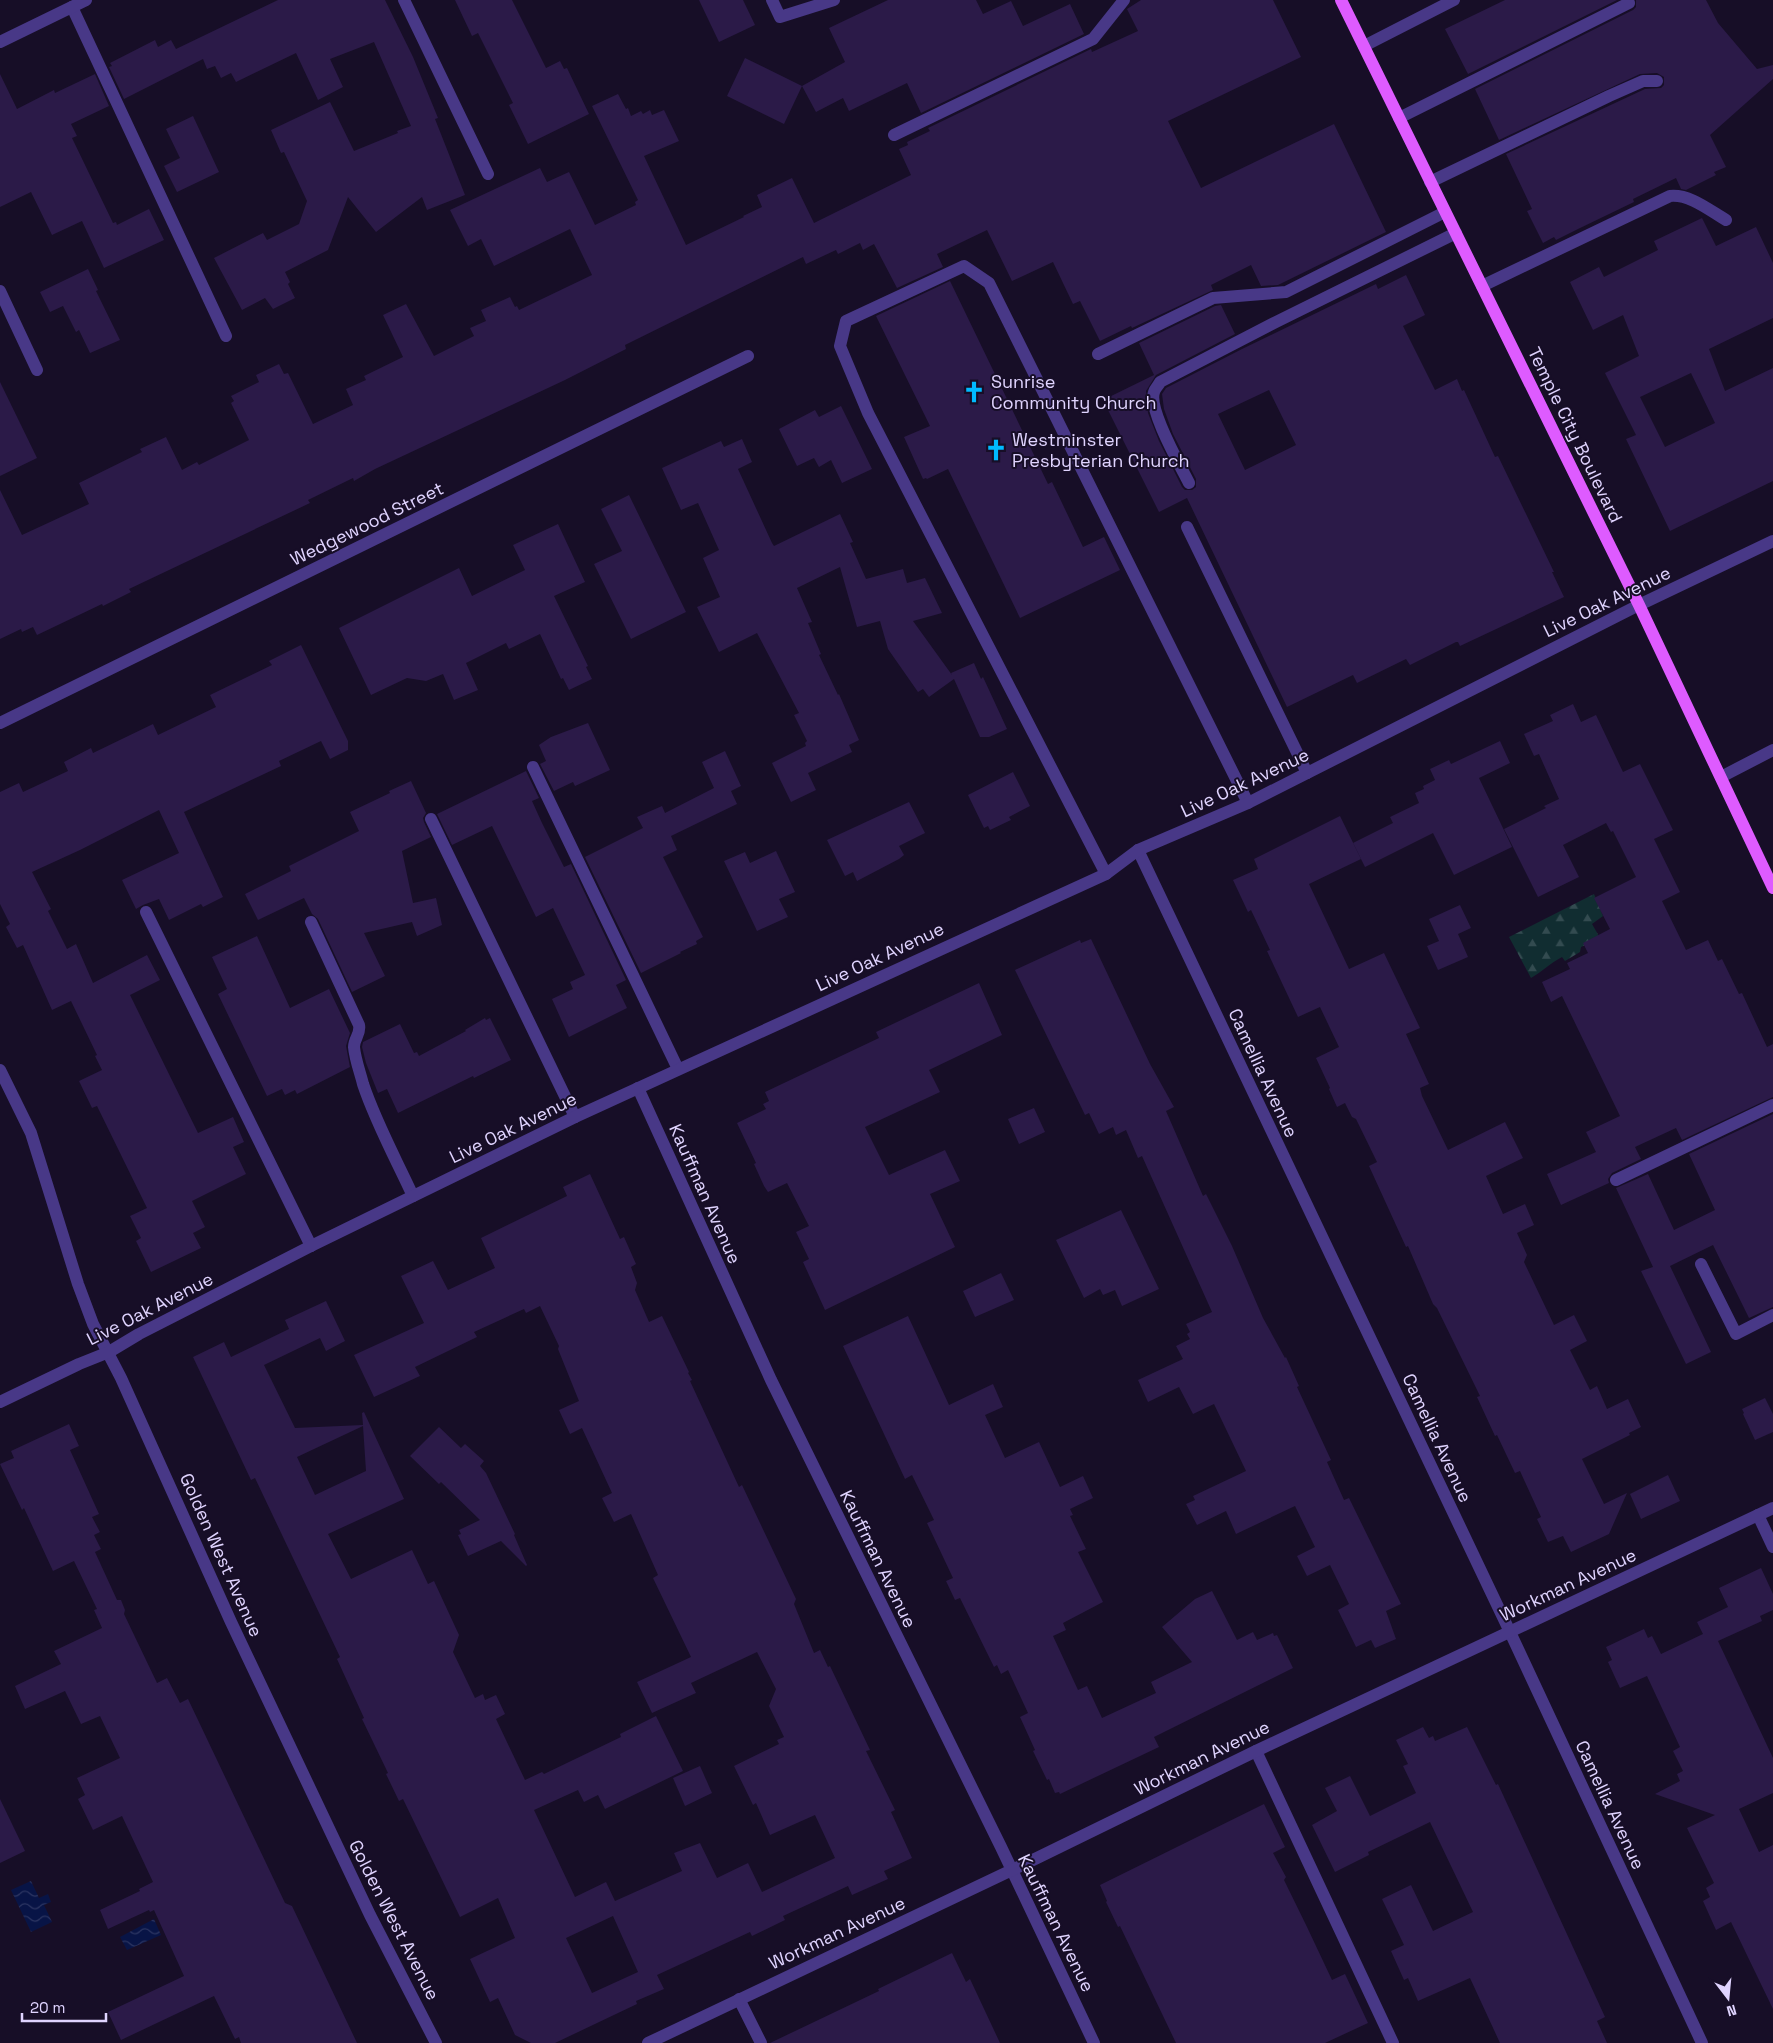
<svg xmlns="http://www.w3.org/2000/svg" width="1773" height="2043" viewBox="0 0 1773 2043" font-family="'Space Grotesk',sans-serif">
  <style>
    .forest { fill: url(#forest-firs) }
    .water { fill: url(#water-waves) }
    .building { fill: #2b1a48; fill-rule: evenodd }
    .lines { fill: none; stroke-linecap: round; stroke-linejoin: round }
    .minor { stroke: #483887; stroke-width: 12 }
    .major { stroke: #de5bff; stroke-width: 12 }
    .labels { text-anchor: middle; stroke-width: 4; stroke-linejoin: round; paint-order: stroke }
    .poi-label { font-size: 18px; fill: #e0d4ff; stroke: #170e27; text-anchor: start }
    .street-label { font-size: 18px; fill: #e0d4ff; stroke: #170e27 }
  </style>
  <defs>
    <pattern id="forest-firs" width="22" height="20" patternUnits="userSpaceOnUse" patternTransform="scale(1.25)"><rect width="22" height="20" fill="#112d31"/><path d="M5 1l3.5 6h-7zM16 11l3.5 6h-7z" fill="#334b50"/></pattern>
    <pattern id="water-waves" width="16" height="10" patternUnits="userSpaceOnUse" patternTransform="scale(1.25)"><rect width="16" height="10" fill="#081446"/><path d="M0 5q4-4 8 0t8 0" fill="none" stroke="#2c3562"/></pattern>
  </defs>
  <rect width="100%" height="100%" fill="#170e27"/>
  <path class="forest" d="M1594,894l9,22 -11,8 8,14 -19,9 -1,5 -15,9 -3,-4c-12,6 -20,15 -31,21l-22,-41z"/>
  <g class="water">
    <path d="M31,1881l8,17 9,-4 3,8 -7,3 8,17 -21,10 -20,-42z"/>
    <path d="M154,1919l7,16 -34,15 -7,-13z"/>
  </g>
  <g class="building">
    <path d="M278,0h107l28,57 25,61 -3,1 30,76 -38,15 -5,-13 -46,35 -28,-35 -20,53 -43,22 5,10 -2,2 7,14 -22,11 -8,-11 -23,12 -28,-52 49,-25 4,7 32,-16 8,-23 -23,-49 -3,1 -10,-23 59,-28 24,49 44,-18 -1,-2 14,-5 -37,-84 -44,17 13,28 -25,13 -22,-47 -60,29 -5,-9 -10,5 -6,-12 -8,3 -4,-10 -79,40 -15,-32 3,-1 -2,-3 45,-23 3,7 13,-7 5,9z"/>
    <path d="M455,0h57l34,68 14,-7 4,8 3,-1 22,46 -61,30 -19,-39 4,-2 -35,-70 -6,3z"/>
    <path d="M699,0h44l12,25 -36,17z"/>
    <path d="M888,0h88l7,14 28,-13 12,25 47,-22 14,30 -163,79 -14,-30 -58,28 -6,-13 -27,14 -14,-26 -18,38 -57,-28 18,-38 57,28 43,-24 -16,-34z"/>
    <path d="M1141,0h132l28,57 -133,64 33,67 133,-64 52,108 -108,53 -17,1 -10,-21 -40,20 2,5 -81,38 -1,-2 -31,15 -20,-40 -7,3 -20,-42 -41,19 -25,-51 -50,24 6,13 -46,21 -23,-44 -11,6 -3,-7 -22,11 -2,-4 -30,14 -3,-7 -178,88 1,4 -61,31 -190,89 -21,12 -1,-3 -45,22 2,3 -181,86 2,3 -28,14 -1,-2 -65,31 -4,-8 -11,5 -1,-3 -21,10v-149l22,45 67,-31 -10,-21 63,-31 -2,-3 26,-12 16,33 15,-8 2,3 50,-25 -18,-37 3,-2 -3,-5 28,-14 -3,-7 23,-11 5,10 4,-1 25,51 40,-19 -7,-16 20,-9 -2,-4 39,-19 -20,-42 23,-11 28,52 40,-20 -4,-8 16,-7 -5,-11 29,-13 5,10 2,-1 2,4 73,-35 -22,-46 -76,37 -13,-27 -13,7 -18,-36 90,-42 7,14 22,-10 26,53 41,-20 -1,-3 3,-2 -46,-94 26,-12 8,15 2,-1 3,8 10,-5 2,3 7,-4 2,5 12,-5 15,31 -35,15 42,89 58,-28 -1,-1 19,-9 -5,-12 35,-17 22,45 97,-48 -12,-26 9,-4 -1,-3 23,-11 -2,-3 163,-79 1,3 46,-21 -11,-22z"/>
    <path d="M1505,0h112l-149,74 -23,-45z"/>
    <path d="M1636,0h70l12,23 39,46 16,-4v14l-63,56 16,32 -12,5 2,3 -30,15 -5,-1 -5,-11 -43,21 1,3 -56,27 -22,11 -2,-3 -11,6 -16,-32 5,-2 -26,-55 139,-65 16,-1 3,-3v-8l-7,-4 -17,1 -141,66 -24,-51 158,-79 3,-3z"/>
    <path d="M0,74l17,35 37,-19 1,3 40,-19 14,32 -38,18 6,12 -5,2 41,85 3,-1 1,3 32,-16 15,31 -60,28 -22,-47 -30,14 -21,-43 -31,15z"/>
    <path d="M193,116l26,56 -42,20 -13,-26 16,-8 -14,-29z"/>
    <path d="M1702,218l14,28 40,-19 17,36v55l-64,31 16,42 48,-23v113l-103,50 -44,-92 10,-4 -31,-62 34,-17 -16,-41 -30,15 -23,-48 29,-15 5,10 54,-27 -4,-9zM1691,373l24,50 -50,24 -25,-50z"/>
    <path d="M88,269l10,21 -2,1 24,49 -30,13 -11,-23 -3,2 -13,-26 -13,6 -10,-20z"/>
    <path d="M1406,275l19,40 -22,11 32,64 22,-11 5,12 2,-1 31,67 3,-1 56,116h-2l12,25 -104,49 -2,-4h-2l-46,23 -4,-6 -49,24 -4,-8 -66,32 -100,-209 -28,14 -56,-112 51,-25 -15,-32 76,-37 6,-1 14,29 -79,41 -10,16 2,22 11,28 23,46 3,3h7l4,-3v-8l-23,-45 -9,-25 -2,-15 4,-6 76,-39 134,-65 2,5zM1269,390l27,55 -51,25 -27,-56z"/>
    <path d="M950,281l98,203 4,-2 31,65 21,-10 16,33 -100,48 -72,-149 -21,10 -1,-1 -3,1 -19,-42 26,-11 -54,-110z"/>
    <path d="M0,382l37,76 -37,18z"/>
    <path d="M841,406l31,63 -30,14 -11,-23 -12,7 -5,-9 -17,8 -18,-37 36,-19 4,7z"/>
    <path d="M742,439l10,23 -14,7 34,74 2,3 66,-32 13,28 -3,1 16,36 37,-10 4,14 18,-5 17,35 -29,8 39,54 -1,-2 23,-10 7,16 2,-2 24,52 -18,8h-9l-26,-58 -25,18 -6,-8 -5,3 -30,-43 -8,-28 -23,6 -17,-60 -43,21 15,34 -4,1 13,31 -2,1 19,40 1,-1 20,46 -10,5 3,7 -44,21 8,17 -25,12 -19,-39 34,-17 -1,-3 2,-2 -13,-26 5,-2 -42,-80 -38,19 -22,-45 23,-10 -17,-39 16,-8 -21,-47 -17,7 -19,-42 59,-27 3,6z"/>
    <path d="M629,495l57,117 -55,27 -37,-75 28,-13 -21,-42z"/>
    <path d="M558,524l27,58 -31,14 34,70 -2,1 6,12 -23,11 -6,-12 -2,1 -21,-45 -31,15 -3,-6 -40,20 12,27 -24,10 -11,-26 -17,7 -19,-3 -36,17 -32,-67 120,-60 13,28 53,-26 -12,-25z"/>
    <path d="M301,645l47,96v9l-18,9 -9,-18 -42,20 2,5 -97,46 39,85 -20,10 -2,-3 -32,16 -10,-21 -16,6 -7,4 -14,-29 57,-27 -20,-43 -79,40 -48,22 19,37 -3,2 19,38 9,-5 17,39 54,-28 13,25 -30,15 68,138 35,-16 11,25 -11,5 13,27 -54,27 13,26 -12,6 8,15 -50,24 -15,-31 5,-3 -11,-22 17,-8 -50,-102 -5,2 -13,-27 23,-11 -7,-14 2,-1 -26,-54 -19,9 -29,-65 -6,3 -11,-21 4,-3 -10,-20v-112l19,-9 4,9 45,-21 -4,-9 27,-14 2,5 60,-29 5,11 58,-28 -6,-12 62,-30 -3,-4z"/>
    <path d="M1573,704l8,18 15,-7 27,57 17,-8 33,66 -19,9 26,53 -18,9 24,49 22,-10 10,21 4,-2 17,35 3,-1 25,54 6,-3v53l-91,43 -6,-12 -41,19 6,12 -29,14 -4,6 1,4 -48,22 -14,-31 49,-22 -10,-20 34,-16 -58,-120 -11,6 -9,-20 28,-13 -3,-6 21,-10 -5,-10 27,-14 -16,-31 42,-21 -23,-46 -2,1 -5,-9 -43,22 16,32 -41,20 -34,-68 42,-21 -2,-2 15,-7 -20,-45 -5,2 -10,-22 29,-13 -3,-6z"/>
    <path d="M588,723l22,47 -35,16 -2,-4 -19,9 -14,-27 6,-3 -7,-16 12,-8z"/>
    <path d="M1500,741l10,22 -31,15 33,69 -58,28 -21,-42 -68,34 -12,-24 40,-20 -3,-6 29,-14 -4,-10 9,-4 -1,-3 12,-6 -5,-11 19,-9 2,4z"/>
    <path d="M725,751l16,35 -10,5 6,13 -66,32 6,14 -14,7 40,80 -7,4 1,3 -17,8 1,1 -40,20 -56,-116 58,-29 -6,-11 25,-11 3,7 49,-25 -12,-26z"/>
    <path d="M526,771l13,27 -7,3 10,22 22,44 7,-3 55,116 -10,5 11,23 -58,29 -17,-38 21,-10 -3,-7 15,-7 -32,-67 -17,9 -44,-91 -40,19 -15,-31z"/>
    <path d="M1013,772l17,34 -21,11 2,3 -21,10 -2,-4 -4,2 -16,-33z"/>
    <path d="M411,781l15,32 -3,5 1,4 7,15 -29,14 11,52 23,-5 6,27 -25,11 -5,-14 -48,11 21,43 -33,16 -34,-73 -6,-5 -8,-16 -46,22 -13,-26 46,-23 -2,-5 70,-35 -9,-19 40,-19 -1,-2z"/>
    <path d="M909,802l16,31 -26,13 5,9 -5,4 -42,22 -4,-9 -8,4 -18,-36z"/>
    <path d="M1340,816l21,43 -52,25 40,85 35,-16 36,75 -14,6 23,50 -9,4 2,8 26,54 57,-28 18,36 -37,18 17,38 22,-10 9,21 -17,8 10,22 -3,7 30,63 20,-10 13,26 -17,9 20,40 7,-4 10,23 21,-10 13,28 -12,6 1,2 -48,24 22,45 23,-11 -18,41 -38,18 -8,-16 -15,6 -11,-23 4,-2 -21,-46 -5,2 -18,-38 -2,1 -18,-39 3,-1 -43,-88 -4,-4 -25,-58 -2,1 -37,-81 8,-4 -21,-43 -4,-2 -7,-14 -8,4 -8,-18 1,-1 -14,-30 23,-11 -19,-40 -22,10 -31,-66 3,-1 -19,-40 -3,2 -15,-32 25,-11 -4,-10z"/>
    <path d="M776,851l19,41 -16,7 9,18 -31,14 -33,-70 21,-9 5,11z"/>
    <path d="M1460,905l11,23 -13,6 10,23 -30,13 -11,-24 12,-5 -10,-22z"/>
    <path d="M257,936l33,72 39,-19 21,44 -4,13 4,21 -53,27 -2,-4 -10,5 -3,-6 -15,7 -49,-102 9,-5 -15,-32z"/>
    <path d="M1091,939l59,125 24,43 -8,4 37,85 3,-2 26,52 31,72 22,40 1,-1 13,29 -2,1 34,73 -4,2 17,38 5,-2 52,106 -15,7 10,28 -21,9 -4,-8 -15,7 -18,-37 11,-6 -19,-39 -23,11 -10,-20 18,-9 -20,-41 -59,28 -10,-23 -29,14 -11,-21 9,-4 -2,-4 53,-25 -32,-67 -21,10 -14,-27 -31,15 -10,-22 45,-21 -7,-13 14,-7 -3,-5 3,-2 -4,-8 26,-12 -70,-156 -4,2 -12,-28 -10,5 -3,-8 -14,7 -10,-21 -4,2 -70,-145 65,-30 1,3z"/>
    <path d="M979,983l23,52 -73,35 11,22 -75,35 24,48 56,-25 15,31 -30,13 25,53 -130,63 -22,-48 6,-3 -13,-27 13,-6 -22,-43 -19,9 -4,-6 -10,-22 2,-1 -19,-40 29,-14 -3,-5 6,-3 -4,-9 114,-54 -3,-6z"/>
    <path d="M485,1018l1,2 4,-2 21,42 -37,18 -1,-2 -75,37 -11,-24 -9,4 -12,-30 -4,-16 1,-5 37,-18 14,29 3,-1 2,4 47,-25 -1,-1z"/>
    <path d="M1034,1108l11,24 -26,12 -11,-25z"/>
    <path d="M1773,1114v193l-24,11 -36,-73 -43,21 41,86 -25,12 -45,-93 12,-4 -37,-79 32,-14 26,56 41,-20 -26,-56z"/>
    <path d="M590,1174l30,65 4,-2 12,27 -5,3 6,16 -2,7 14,32 13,-6 27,56 -1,1 4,7 -2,1 49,106 3,-2 54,114 -2,5 20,49 6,-3 8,17 2,-1 40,84 -4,1 29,59 -4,2 21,46 -28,13 4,8 -36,16 -4,-9 -65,30 2,4 -33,16 -2,-4 -93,43 7,14 -28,12 1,3 -82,39h-24l-16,-8 -17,-37 -8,4 -20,-43 45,-21 -17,-40 -38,19 -57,-118 -4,2 -13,-27 2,-1 -26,-54 2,-1 -27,-59 3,-2 -85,-179 -4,2 -58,-123 31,-15 7,15 58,-28 -4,-9 41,-19 19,40 -19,10 -6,-13 -56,27 31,63 68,-3 -1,-12 2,-1 40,87 -76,35 23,45 61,-29 16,34 6,-3 25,54 -6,17 22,46 8,-4 2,6 11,-5 9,19 -9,5 29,61 17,-8 2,2 77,-37 -1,-3 36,-18 27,55 -78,38 -7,-14 -14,7 -6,-12 -44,20 41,87 31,-15 9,19 67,-30 -8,-18 26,-10 17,35 31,-15 14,29 73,-34 -20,-43 -45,20 -14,-32 -3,2 -19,-39 45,-22 -2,-4 7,-3 -15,-31 7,-17 -19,-37 -66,31 5,10 -44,20 -15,-31 54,-25 -38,-79 5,-3 -27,-61 -17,8 -12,-24 10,-5 -30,-65 -12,6 -11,-24 20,-9 -21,-52 1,-3 -19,-40 -14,7 -2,-4 -50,23 3,5 -62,30 5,9 -46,21 -20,-42 70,-32 -23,-47 32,-15 15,29 47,-22 -14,-30 86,-42 -4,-9zM363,1426l3,45 -51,24 -18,-38zM613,1916l25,56 -46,21 -26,-55z"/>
    <path d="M1121,1210l38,79 -37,17 -7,-16 -12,5 -3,-6 -16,9 -28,-58z"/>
    <path d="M1001,1273l13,27 -39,17 -12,-26z"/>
    <path d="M908,1316l41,89 44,-21 10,23 -18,8 20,43 34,-16 21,45 23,-11 10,22 -23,11 3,6 -3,1 16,33 -8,3 25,50 -40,21 3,7 -13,6 25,54 9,-4 15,32 54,-25 -5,-11 41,-20 -30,-35 33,-28 17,-8 25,49 16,-8 4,8 16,-7 1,3 3,-1 16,33 -139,69 5,10 -99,47 -1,-2 -4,1 -6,-14 -2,1 -14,-29 2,-1 -15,-33 8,-4 -20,-43 -7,4 -4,-9 -3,2 -34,-69 -5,2 -9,-19 7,-3 -26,-55 7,-3 -22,-45 -7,4 -62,-133z"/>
    <path d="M1765,1398l8,16v18l-18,8 -12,-26 1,-1 -2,-4z"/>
    <path d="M69,1424l10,22 -9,4 29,64 -7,3 8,15 -6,3 7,14 -6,3 22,48h4l4,10 -1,4 33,69 10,-5 13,25 8,-4 97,204 7,3 65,137h-116l-2,-6 -4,2 -21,-43 -93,44 -13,-28 76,-36 -30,-66 -4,2 -1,-2 -41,19 -8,-19 40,-19 -1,-2 14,-7 -31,-66 -29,14 -15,-31 7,-4 -8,-17 43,-20 -20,-42 -19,8 -16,-33 -40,18 -10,-23 46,-22 -7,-13 48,-23 -8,-18 3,-1 -23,-48 -21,10 -29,-63 -2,2 -22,-46 14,-6 -3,-7z"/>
    <path d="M439,1427l22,21 4,-4 19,17 -4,5 6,7 29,61 -1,1 13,30 -1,1 -25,-25 -33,15 -10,-21 3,-1 -2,-4 21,-10 -39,-38 -2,2 -29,-28z"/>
    <path d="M1668,1475l12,26 -39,18 -11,-25z"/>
    <path d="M1761,1568l12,26v16l-13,6 2,5 -44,20 55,117v35l-34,16 20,43 14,-7v164l-42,-87 -15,8 -13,-29 7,-4 -4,-9 8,-5 -27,-55 28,-13 -60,-21 25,-13 -3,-7 6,-3 -10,-20 7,-4 -33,-71 -27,12 -12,-26 4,-2 -6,-13 38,-18 4,9 4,-2 9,18 42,-20 -6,-12 31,-15 -9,-19z"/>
    <path d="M1423,1727l6,11 4,-2 2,5 32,-14 29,58 2,-1 107,233 -8,4 10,22h-107l-30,-65 -52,23 -10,-23 -4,2 -13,-29 13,-6 -22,-46 29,-14 22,46 40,-19 -43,-90 -62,30 1,3 -34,17 -23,-47 25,-14 -12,-23 25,-12 20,40 46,-23 -13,-27 5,-2 -12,-24z"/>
    <path d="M700,1766l12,27 -27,13 -12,-28z"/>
    <path d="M0,1799l25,52 -25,12z"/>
    <path d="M1264,1804l21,43 -12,6 13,24 -2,3 23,47 25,53 13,-6 23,49 -43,20h-149l-56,-117 -2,1 -12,-25 1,-1 -7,-16z"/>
    <path d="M952,1953l14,29 4,-3 30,64h-230l109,-52 -1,-2z"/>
  </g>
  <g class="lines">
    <g class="minor">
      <path d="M404,0l84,174"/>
      <path d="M772,0l8,17 54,-17"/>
      <path d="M72,7l154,329"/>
      <path d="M0,42l86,-42"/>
      <path d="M1364,46l90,-46"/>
      <path d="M1399,118l230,-115"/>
      <path d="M894,135l199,-96 31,-39"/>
      <path d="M1430,182l179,-86 34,-15h14"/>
      <path d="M1482,286l188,-90c20,-2 39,14 56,24"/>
      <path d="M0,291l37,79"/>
      <path d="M1098,354l115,-56 73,-6 159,-80"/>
      <path d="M1189,483c-9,-18 -41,-73 -35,-91 1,-4 5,-7 6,-10l116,-60 180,-89"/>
      <path d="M1187,527l120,246"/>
      <path d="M0,723l748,-367"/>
      <path d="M533,767l145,302"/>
      <path d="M1721,777l52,-27"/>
      <path d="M431,819l144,298"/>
      <path d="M1138,850l372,782 192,411"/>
      <path d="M1106,874l-238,-461 -28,-67 6,-25 118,-55 25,17 259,520"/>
      <path d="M146,912l165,334"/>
      <path d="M311,922l48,103c2,9 -5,13 -5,22 1,12 6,25 9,37 13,39 33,75 50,112"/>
      <path d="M0,1070l31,63 47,151 15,40 28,54 110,244 139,293 66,128"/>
      <path d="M638,1088l133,292 230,467 93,196"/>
      <path d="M1616,1180l157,-75"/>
      <path d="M1701,1264l35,70 37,-19"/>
      <path d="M0,1402l79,-38 30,-12 30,-18 172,-88 264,-129 531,-243 32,-24 110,-47 391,-198 134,-64"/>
      <path d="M1758,1515l15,32"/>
      <path d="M1256,1751l137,292"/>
      <path d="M739,1999l22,44"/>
      <path d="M648,2043l389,-185 219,-107 517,-243"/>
    </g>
    <path class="major" d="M1341,0l298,605 134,283"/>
  </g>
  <defs>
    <g id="church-bare" transform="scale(1.725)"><path d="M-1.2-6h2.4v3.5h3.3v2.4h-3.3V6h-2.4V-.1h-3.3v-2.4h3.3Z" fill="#00baff" stroke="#170e27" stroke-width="2.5" paint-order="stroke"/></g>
  </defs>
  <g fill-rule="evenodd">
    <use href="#church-bare" x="974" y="392"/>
    <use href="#church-bare" x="996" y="450"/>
  </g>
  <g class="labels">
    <g class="poi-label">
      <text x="991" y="388">Sunrise<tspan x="991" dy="21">Community Church</tspan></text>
      <text x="1012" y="446">Westminster<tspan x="1012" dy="21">Presbyterian Church</tspan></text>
    </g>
    <g class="street-label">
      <text transform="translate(1575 435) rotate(64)" y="6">Temple City Boulevard</text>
      <text transform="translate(367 524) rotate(-26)" y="6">Wedgewood Street</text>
      <text transform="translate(1607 602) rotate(-26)" y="6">Live Oak Avenue</text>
      <text transform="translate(1245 783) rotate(-25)" y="6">Live Oak Avenue</text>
      <text transform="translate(880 957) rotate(-25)" y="6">Live Oak Avenue</text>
      <text transform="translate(1263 1073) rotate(65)" y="6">Camellia Avenue</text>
      <text transform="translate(513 1128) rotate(-26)" y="6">Live Oak Avenue</text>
      <text transform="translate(705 1194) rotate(66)" y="6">Kauffman Avenue</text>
      <text transform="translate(150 1309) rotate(-27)" y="6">Live Oak Avenue</text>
      <text transform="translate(1437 1438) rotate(65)" y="6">Camellia Avenue</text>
      <text transform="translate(221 1555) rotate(66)" y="6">Golden West Avenue</text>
      <text transform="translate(878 1559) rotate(64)" y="6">Kauffman Avenue</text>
      <text transform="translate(1568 1585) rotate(-25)" y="6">Workman Avenue</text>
      <text transform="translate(1202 1758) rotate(-26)" y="6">Workman Avenue</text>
      <text transform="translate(1610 1805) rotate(65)" y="6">Camellia Avenue</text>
      <text transform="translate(394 1920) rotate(63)" y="6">Golden West Avenue</text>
      <text transform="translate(1056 1923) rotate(64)" y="6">Kauffman Avenue</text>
      <text transform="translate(837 1933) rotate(-25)" y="6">Workman Avenue</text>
    </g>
  </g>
  <g transform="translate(1728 1998) rotate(164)" stroke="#170e27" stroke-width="4" paint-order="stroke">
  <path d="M0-4L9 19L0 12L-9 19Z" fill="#e0d4ff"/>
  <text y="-8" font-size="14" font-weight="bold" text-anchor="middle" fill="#e0d4ff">N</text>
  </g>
  <path d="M22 2013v8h84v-8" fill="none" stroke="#e0d4ff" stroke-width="2.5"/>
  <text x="30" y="2013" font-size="15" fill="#e0d4ff" stroke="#170e27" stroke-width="4" paint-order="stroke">20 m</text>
</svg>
